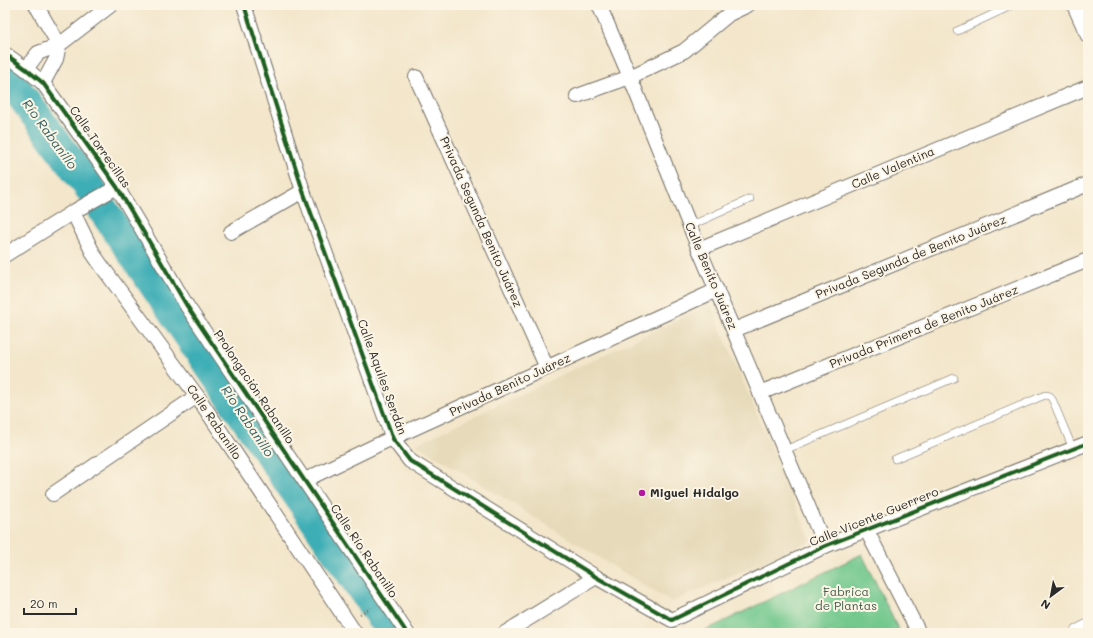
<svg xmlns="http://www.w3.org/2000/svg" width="1093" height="638" viewBox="0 0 1093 638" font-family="Mali,sans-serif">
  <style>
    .built { fill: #e7daba }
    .green { fill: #72c88d; stroke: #4e7a5c }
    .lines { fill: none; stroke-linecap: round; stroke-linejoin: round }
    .river { stroke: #3caeb5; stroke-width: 31 }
    .service-casing { stroke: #716c63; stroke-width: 8 }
    .minor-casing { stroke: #716c63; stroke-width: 16 }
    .tertiary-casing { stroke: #716c63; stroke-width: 18 }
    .path { stroke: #716c63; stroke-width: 2.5; stroke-dasharray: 1 3; stroke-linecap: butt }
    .service { stroke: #fff; stroke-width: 7 }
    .minor { stroke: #fff; stroke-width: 14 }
    .tertiary { stroke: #fff; stroke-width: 17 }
    .cycleway-casing { stroke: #fcf5e5; stroke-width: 6 }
    .cycleway { stroke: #1b5e20; stroke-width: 4 }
    .poi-dot { fill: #b5179e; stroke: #fcf5e5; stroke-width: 1.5 }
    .labels { text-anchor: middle; stroke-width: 4; stroke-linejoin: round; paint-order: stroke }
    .street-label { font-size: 12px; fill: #2b2b2b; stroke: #fcf5e5 }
    .poi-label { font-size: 12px; font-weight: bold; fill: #2b2b2b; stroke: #fcf5e5; text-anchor: start }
    .park-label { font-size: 12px; fill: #405a48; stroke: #fcf5e5 }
    .water-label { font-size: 13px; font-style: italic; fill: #325f62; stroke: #fcf5e5 }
  </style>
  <rect width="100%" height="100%" fill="#fcf5e5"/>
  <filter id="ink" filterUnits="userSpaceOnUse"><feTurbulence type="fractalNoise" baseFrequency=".025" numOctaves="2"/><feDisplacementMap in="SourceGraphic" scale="8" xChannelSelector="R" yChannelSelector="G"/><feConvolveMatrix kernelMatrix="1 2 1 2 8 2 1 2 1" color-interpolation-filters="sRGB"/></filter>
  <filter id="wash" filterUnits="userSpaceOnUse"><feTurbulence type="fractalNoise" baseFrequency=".012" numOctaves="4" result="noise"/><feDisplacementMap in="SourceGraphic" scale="16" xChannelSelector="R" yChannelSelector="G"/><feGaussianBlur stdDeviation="0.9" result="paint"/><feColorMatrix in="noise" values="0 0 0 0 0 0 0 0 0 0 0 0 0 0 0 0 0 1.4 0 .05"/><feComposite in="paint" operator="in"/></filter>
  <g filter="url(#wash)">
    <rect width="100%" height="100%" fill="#f3e6cb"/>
    <path class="built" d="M710,304l101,237 -140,61 -255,-158z"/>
    <path class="green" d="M862,554l38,79h-200z"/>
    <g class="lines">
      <g class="river">
        <path d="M5,79l7,4 80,108"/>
        <path d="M103,210l289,423"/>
      </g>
    </g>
  </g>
  <g filter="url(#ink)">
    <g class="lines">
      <g class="service-casing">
        <g id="service">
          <path d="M957,31l56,-26"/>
          <path d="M690,226l60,-27"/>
          <path d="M785,450l169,-72"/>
          <path d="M895,459l150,-64 5,1 3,5 20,48"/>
        </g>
      </g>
      <g class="minor-casing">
        <g id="minor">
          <path d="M36,5l23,40 -3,14 -13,24"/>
          <path d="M244,5l59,186 90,248 17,22 186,116 76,43 153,-74 263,-103"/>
          <path d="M599,5l31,72 69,172 126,297"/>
          <path d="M1074,5l14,31"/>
          <path d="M5,54l21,15 17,14 74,104 70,119 220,327"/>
          <path d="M26,69l12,-16 21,-8 52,-40"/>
          <path d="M416,77l131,291"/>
          <path d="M577,96l53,-19 54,-26 45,-37 19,-9"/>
          <path d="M73,212l21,43 7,10 96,131 158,237"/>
          <path d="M231,232l72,-41"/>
          <path d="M699,249l389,-162"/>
          <path d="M5,255l68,-43 44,-25"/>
          <path d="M734,330l354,-146"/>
          <path d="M760,393l328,-133"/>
          <path d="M305,480l70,-34 342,-156"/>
          <path d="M53,494l144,-98"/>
          <path d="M866,529l53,104"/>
          <path d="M505,633l91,-56"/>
        </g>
      </g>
      <g class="tertiary-casing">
        <path id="tertiary" d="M1078,633l10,-5"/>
      </g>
      <path class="path" d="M360,614l11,-6"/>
      <use href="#service" class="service"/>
      <use href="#minor" class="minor"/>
      <use href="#tertiary" class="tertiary"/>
      <g class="cycleway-casing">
        <g id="cycleway">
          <path d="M244,5l59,186 90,248 17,22 186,116 76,43 153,-74 263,-103"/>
          <path d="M5,54l21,15 17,14 74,104 70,119 220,327"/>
        </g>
      </g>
      <use href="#cycleway" class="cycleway"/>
    </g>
  </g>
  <circle class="poi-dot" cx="642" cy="493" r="4"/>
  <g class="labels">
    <g class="street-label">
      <text transform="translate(100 147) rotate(55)" y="4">Calle Torrecillas</text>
      <text transform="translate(893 168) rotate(-23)" y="4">Calle Valentina</text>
      <text transform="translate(481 222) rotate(66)" y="4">Privada Segunda Benito Juárez</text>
      <text transform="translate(911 257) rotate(-22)" y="4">Privada Segunda de Benito Juárez</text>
      <text transform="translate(711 276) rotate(67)" y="4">Calle Benito Juárez</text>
      <text transform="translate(924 327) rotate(-22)" y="4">Privada Primera de Benito Juárez</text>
      <text transform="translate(382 377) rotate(70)" y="4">Calle Aquiles Serdán</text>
      <text transform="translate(510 385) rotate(-25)" y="4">Privada Benito Juárez</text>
      <text transform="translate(254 387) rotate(56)" y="4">Prolongación Rabanillo</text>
      <text transform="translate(214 422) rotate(56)" y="4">Calle Rabanillo</text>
      <text transform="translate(874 517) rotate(-22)" y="4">Calle Vicente Guerrero</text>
      <text transform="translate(364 551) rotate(56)" y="4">Calle Río Rabanillo</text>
    </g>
    <g class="poi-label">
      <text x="650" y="497">Miguel Hidalgo</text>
    </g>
    <g class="park-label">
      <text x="846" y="596">Fabrica<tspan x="846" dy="14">de Plantas</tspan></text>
    </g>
    <g class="water-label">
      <text transform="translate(50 134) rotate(54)" y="5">Río Rabanillo</text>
      <text transform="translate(248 421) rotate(56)" y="5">Río Rabanillo</text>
    </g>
  </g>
  <rect width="1093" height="638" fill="none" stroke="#fcf5e5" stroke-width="20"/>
  <g transform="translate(1051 596) rotate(212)" stroke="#fcf5e5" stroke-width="3" paint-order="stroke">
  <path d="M0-3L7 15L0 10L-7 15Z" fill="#2b2b2b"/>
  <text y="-6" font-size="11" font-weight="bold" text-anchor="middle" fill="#2b2b2b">N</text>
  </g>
  <path d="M24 608v6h52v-6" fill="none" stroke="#2b2b2b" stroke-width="2"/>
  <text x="30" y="608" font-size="12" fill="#2b2b2b" stroke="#fcf5e5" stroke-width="3" paint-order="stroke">20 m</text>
</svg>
